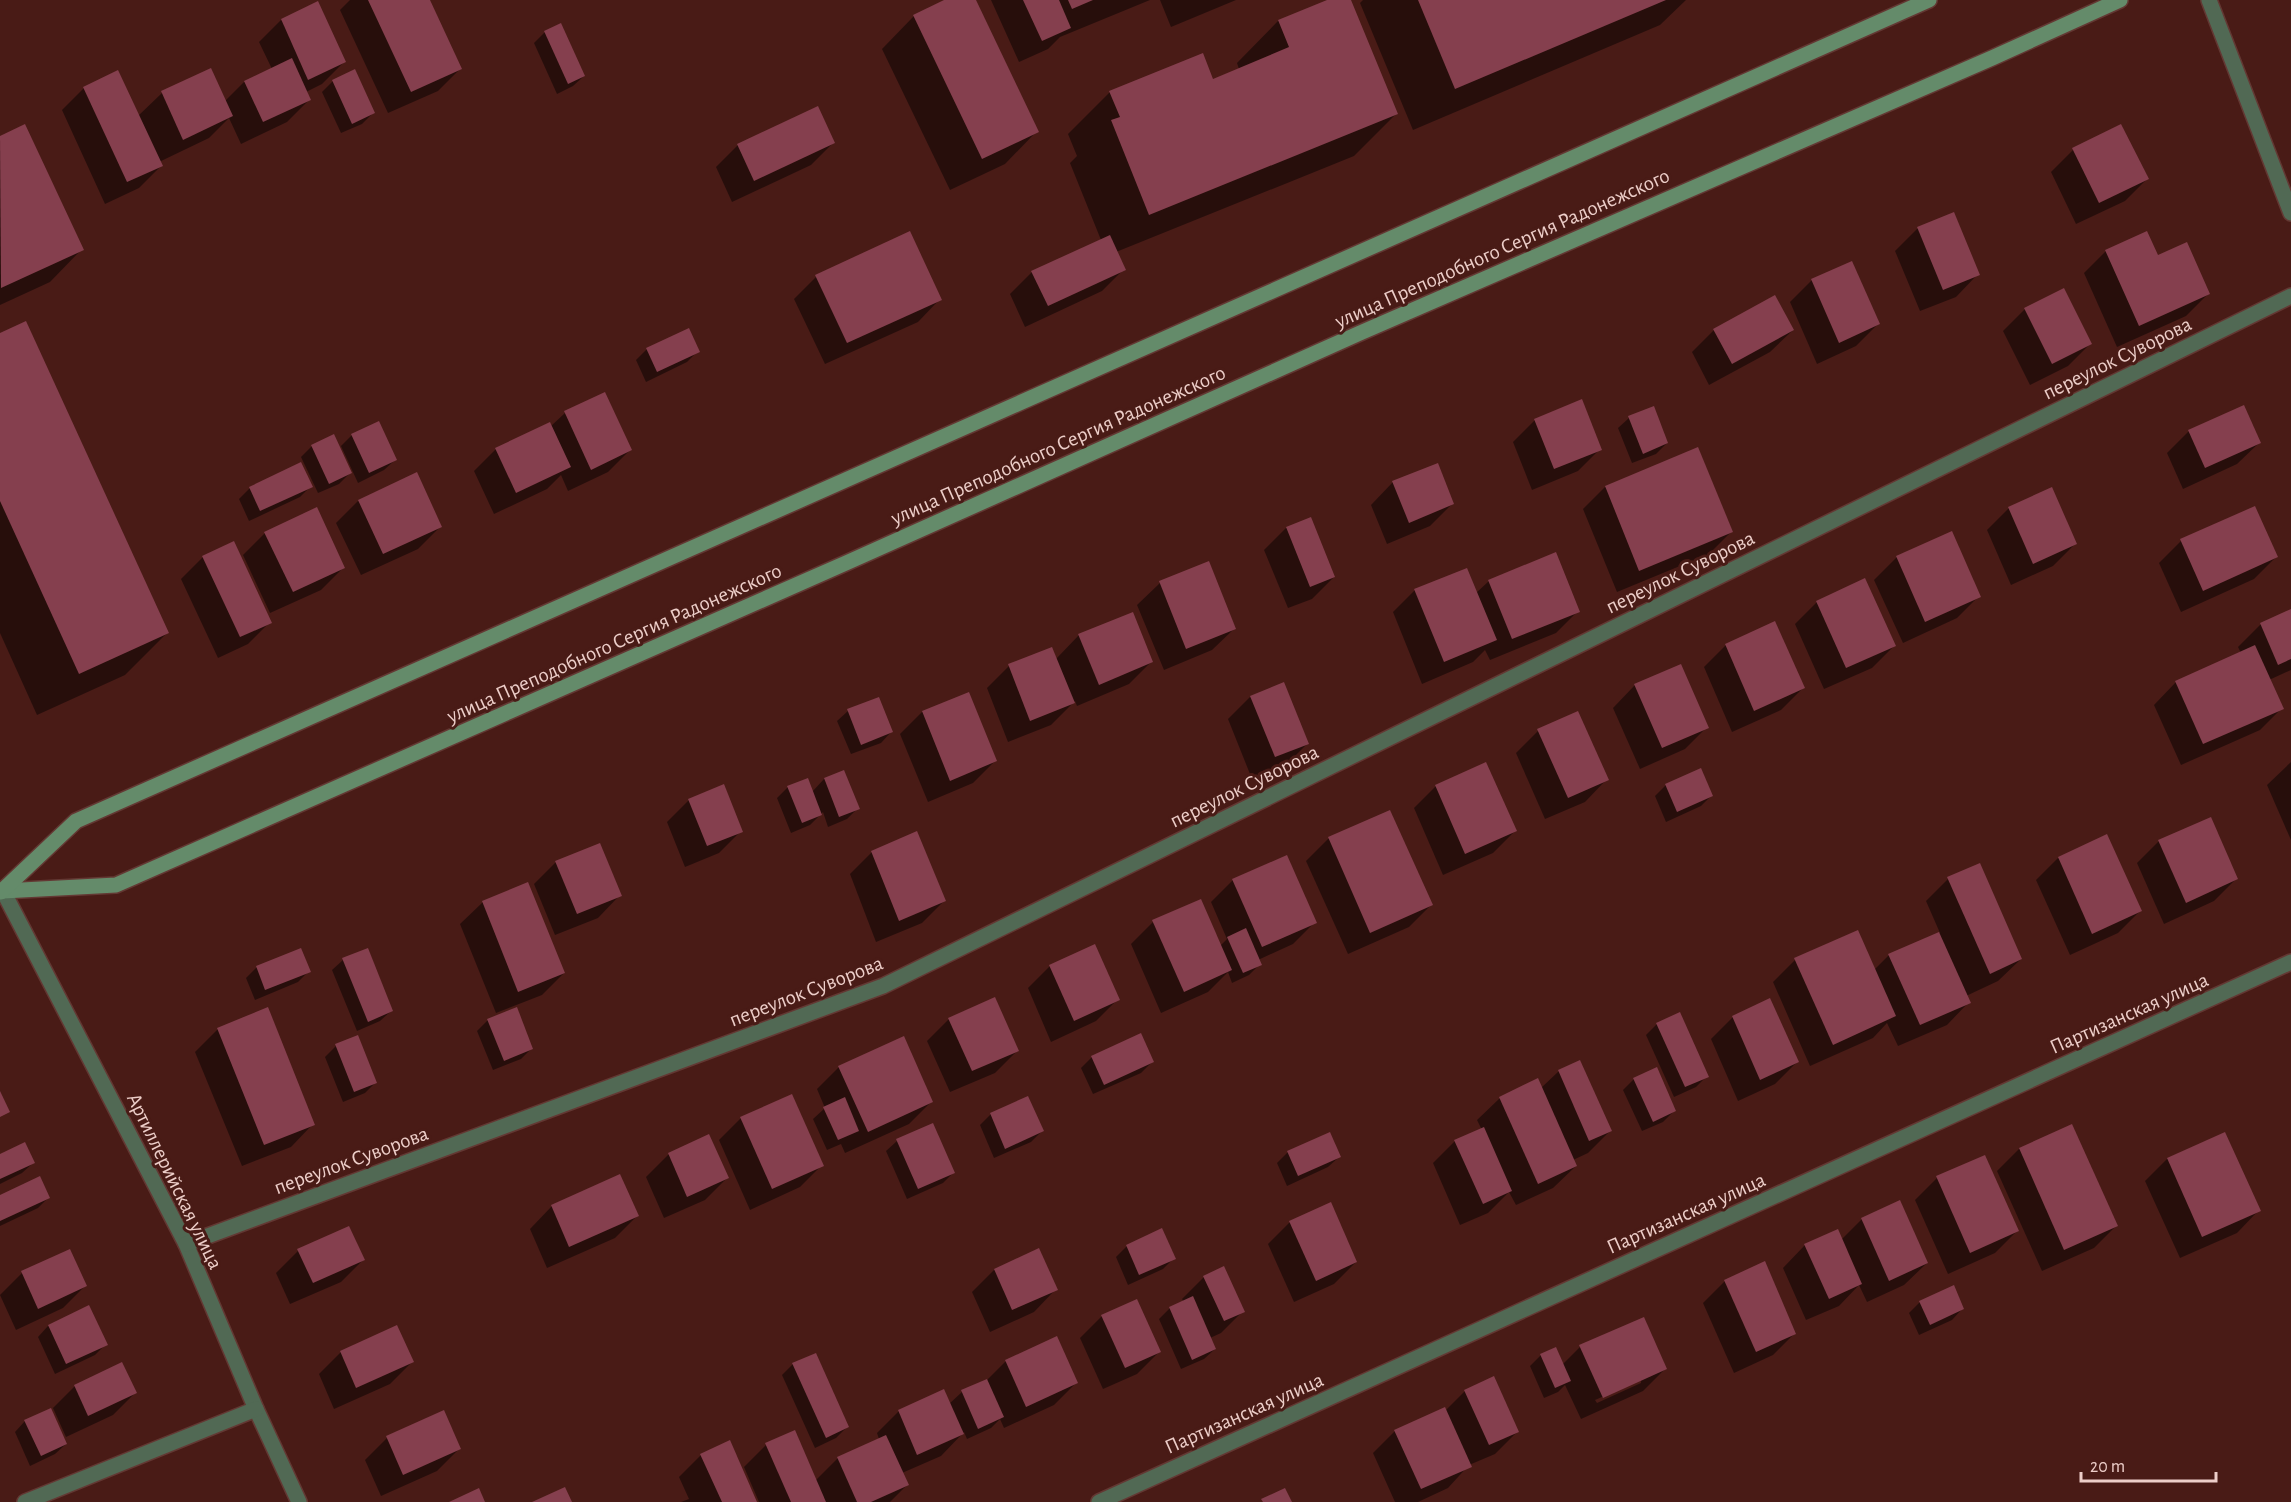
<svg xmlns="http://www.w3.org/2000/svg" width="2291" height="1502" viewBox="0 0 2291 1502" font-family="'Alegreya Sans',sans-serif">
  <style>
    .shadow { fill: #0007; fill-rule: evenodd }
    .building { fill: #853f4e }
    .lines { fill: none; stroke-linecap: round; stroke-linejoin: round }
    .street-casing { stroke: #633833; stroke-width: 18 }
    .secondary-casing { stroke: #633833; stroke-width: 18 }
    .street { stroke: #516954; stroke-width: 15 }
    .secondary { stroke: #648b6a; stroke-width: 15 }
    .labels { text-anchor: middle; stroke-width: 6; stroke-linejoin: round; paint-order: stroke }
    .street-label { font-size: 21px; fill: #edcec9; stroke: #491b16 }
  </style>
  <rect width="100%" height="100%" fill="#491b16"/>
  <g class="shadow">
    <path d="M350,0h78l32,69 -22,22 -50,22 -48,-103z"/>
    <path d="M947,0h27l63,131 -32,33 -55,26 -68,-141 32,-33z"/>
    <path d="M991,0h159l-90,37 -12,12 -29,13z"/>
    <path d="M1160,0h76l-65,27z"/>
    <path d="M1331,0h19l46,114 -42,42 -238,96 8,17 -22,22 -77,36 -15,-33 22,-22 69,-32 -31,-77 7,-7 -9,-22 42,-42 102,-12 27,-11 -2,-6 41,-42z"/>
    <path d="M1363,0h323l-26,25 -247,105 -53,-127z"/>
    <path d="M281,20l63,42 -22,22 -16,8 3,8 -22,22 -46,22 -12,-26 -20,20 -50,24 2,4 -22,22 -34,16 -43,-94 22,-22 54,28 24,-23 48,-23 14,32 20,-20 28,-13 -13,-27z"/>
    <path d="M545,32l39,44 -11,10 -16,8 -23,-51z"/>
    <path d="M333,81l40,32 -11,11 -21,9 -19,-41z"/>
    <path d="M24,126l58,123 -32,33 -50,23v-168z"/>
    <path d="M2121,126l26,53 -22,22 -49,23 -25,-52 22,-22z"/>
    <path d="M833,143l-22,22 -79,37 -16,-35 22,-22z"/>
    <path d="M1953,214l25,60 -22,23 -36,14 -25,-60 22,-22z"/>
    <path d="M2106,251l52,6 50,37 -22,22 -69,31 -33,-74z"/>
    <path d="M816,277l124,22 -22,23 -93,42 -31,-65z"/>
    <path d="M1812,280l66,44 -22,22 -39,18 -27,-62z"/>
    <path d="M2025,309l65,35 -22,22 -38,19 -27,-54z"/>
    <path d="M1714,330h79l-23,22 -61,33 -17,-33z"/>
    <path d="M0,334l167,299 -42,42 -88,40 -37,-82z"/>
    <path d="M647,349l51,2 -11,11 -41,20 -10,-22z"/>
    <path d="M605,394l25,56 -22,22 -40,19 -7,-16 -14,14 -53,25 -20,-43 22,-22 55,-23 14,-13z"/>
    <path d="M1629,418l38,25 -11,11 -24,9 -14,-35z"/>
    <path d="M1535,420l65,29 -22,22 -46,19 -19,-48z"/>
    <path d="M2189,431l71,11 -23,22 -54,25 -16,-36z"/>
    <path d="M352,435l43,25 -11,10 -26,13 -17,-37z"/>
    <path d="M312,446l38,27 -11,11 -21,9 -17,-36z"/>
    <path d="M1393,482l59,22 -22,22 -43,18 -16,-39z"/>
    <path d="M311,486l-11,11 -51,24 -10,-22 11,-11z"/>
    <path d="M1605,487l126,45 -22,22 -92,38 -34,-83z"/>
    <path d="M358,501l83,25 -23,23 -57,26 -25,-52z"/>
    <path d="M2009,508l66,36 -22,22 -42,19 -24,-55z"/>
    <path d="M1310,519l24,58 -22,22 -24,9 -24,-58 22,-22z"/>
    <path d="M265,533l78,35 -22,22 -51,23 -27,-58z"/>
    <path d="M1951,533l28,63 -22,22 -54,25 -29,-63 23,-23z"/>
    <path d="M2181,541l95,16 -22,22 -73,33 -22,-49z"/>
    <path d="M203,557l67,65 -22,22 -30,14 -37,-79z"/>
    <path d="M1208,563l27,65 -23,22 -48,20 -27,-65 23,-22z"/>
    <path d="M1489,581l89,30 -22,22 -66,27 -5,-10 -12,12 -51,22 -29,-72 22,-22 61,3z"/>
    <path d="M1817,602l77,44 -22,22 -48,21 -29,-65z"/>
    <path d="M2291,611v59l-22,10 13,28 -22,22 -79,35 -27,-60 22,-23 65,-29 -3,-6 22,-22z"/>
    <path d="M1079,635l72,27 -22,22 -52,22 -2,-5 -24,24 -43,17 -21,-54 22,-22 47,-7z"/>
    <path d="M1726,645l77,43 -22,22 -49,22 -28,-65z"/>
    <path d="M1635,685l72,42 -22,22 -45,20 -27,-61z"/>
    <path d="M968,694l27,67 -22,22 -45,19 -28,-68 22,-22z"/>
    <path d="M1250,697l57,47 -22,22 -33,13 -24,-60z"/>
    <path d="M848,711l43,21 -10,11 -30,11 -14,-33z"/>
    <path d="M1538,731l69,48 -22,23 -40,17 -29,-66z"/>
    <path d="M2291,762v78l-24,-55z"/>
    <path d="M844,772l14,36 -11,11 -19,8 -5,-15 -13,13 -19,8 -14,-35 11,-11 24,5 12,-13z"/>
    <path d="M1666,785l46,10 -11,11 -35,16 -11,-26z"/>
    <path d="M1436,786l79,45 -22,22 -50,22 -29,-67z"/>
    <path d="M689,800l52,31 -22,22 -34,14 -18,-45z"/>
    <path d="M1390,812l41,93 -22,22 -61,27 -42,-93 22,-22z"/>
    <path d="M2159,841l77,38 -22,22 -50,23 -27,-61z"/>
    <path d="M872,852l72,49 -22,22 -46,19 -26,-68z"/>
    <path d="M2058,858l82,53 -22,22 -48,22 -34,-75z"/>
    <path d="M556,862l64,33 -22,23 -43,17 -21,-51z"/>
    <path d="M1948,879l73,80 -23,22 -32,15 3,6 -22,23 -49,21 -11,-23 -14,15 -63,28 -37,-84 22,-22 79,10 15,-15 51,-22 -14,-32z"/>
    <path d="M1233,880l82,42 -22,22 -35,16 2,4 -11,11 -17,8 -4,-11 -20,20 -47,21 -30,-69 22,-22 47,-21 20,45 7,-7 -16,-37z"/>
    <path d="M483,902l81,71 -22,22 -46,18 -36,-89z"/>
    <path d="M300,950l9,21 -11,11 -43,18 -9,-22 10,-10z"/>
    <path d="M343,960l48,51 -11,10 -23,10 -25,-61z"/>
    <path d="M1050,966l68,33 -22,22 -45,21 -23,-54z"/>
    <path d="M267,1009l46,115 -22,23 -49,19 -47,-114 23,-23z"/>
    <path d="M1733,1017l64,45 -22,22 -37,17 -27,-62z"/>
    <path d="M949,1019l68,32 -22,22 -45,19 -23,-51z"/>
    <path d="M488,1020l44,28 -11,11 -28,11 -16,-39z"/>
    <path d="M1657,1024l50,52 -11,11 -22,10 -28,-62z"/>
    <path d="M336,1046l40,36 -11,11 -22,9 -18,-45z"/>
    <path d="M1092,1057l60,5 -11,11 -48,21 -12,-26z"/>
    <path d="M839,1067l92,35 -22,22 -64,29 -4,-9 -14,6 -14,-31 12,-11 -8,-19z"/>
    <path d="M1559,1071l51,60 -22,22 -15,7 3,6 -23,22 -37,17 -7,-13 -21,21 -28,12 -27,-62 22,-22 27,-11 -5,-10 23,-22 41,-10z"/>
    <path d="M1634,1079l40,32 -11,11 -21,9 -19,-41z"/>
    <path d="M991,1114l51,17 -11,11 -37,16 -14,-33z"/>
    <path d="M741,1118l81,47 -22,22 -50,23 -31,-70z"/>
    <path d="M2071,1126l45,100 -22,22 -52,23 -45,-100 22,-22z"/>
    <path d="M2224,1134l35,76 -22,23 -57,25 -35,-77 22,-22z"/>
    <path d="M708,1136l19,42 -22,22 -41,18 -18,-41 22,-22z"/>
    <path d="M897,1141l57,31 -11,11 -36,16 -21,-48z"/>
    <path d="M1288,1152l51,5 -11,10 -41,19 -10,-23z"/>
    <path d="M0,1155l33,8 -11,10 -22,11z"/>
    <path d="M620,1176l17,40 -22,22 -68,30 -17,-39 22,-23z"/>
    <path d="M1937,1178l80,53 -22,22 -47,21 -33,-74z"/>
    <path d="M0,1197h49l-11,11 -38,18z"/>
    <path d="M1862,1219l65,44 -23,22 -37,17 -8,-17 -20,21 -33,14 -23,-52 22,-23 36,-5z"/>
    <path d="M1290,1222l66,40 -22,22 -40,18 -26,-58z"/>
    <path d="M1127,1246l47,12 -11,11 -35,16 -12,-28z"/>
    <path d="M298,1251l65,9 -22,22 -51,22 -14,-31z"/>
    <path d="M994,1270l62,19 -22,23 -44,20 -18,-40z"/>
    <path d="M22,1273l63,13 -22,22 -47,22 -16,-35z"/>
    <path d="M1204,1277l39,34 -22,22 -11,5 5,11 -11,10 -23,10 -22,-50 11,-11 14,-6 -2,-3z"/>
    <path d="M1725,1281l70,52 -22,22 -39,18 -31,-70z"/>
    <path d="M1920,1302l42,7 -10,11 -33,15 -10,-22z"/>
    <path d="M1102,1316l57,36 -22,22 -34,15 -23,-51z"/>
    <path d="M48,1326l58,18 -11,11 -40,19 -17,-37z"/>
    <path d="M1580,1347l85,22 -22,22 -62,28 -16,-34 -7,7 -14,6 -14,-32 11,-11 21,10zM1641,1380v3l-44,20 -2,-3z"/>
    <path d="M341,1352l71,10 -22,22 -56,25 -15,-35z"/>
    <path d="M1006,1361l70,22 -22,22 -50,23 -4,-9 -9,9 -24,11 -3,-7 -23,24 -39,17 5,12 -17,17h-131l-15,-35 22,-22 49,36 23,-23 41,-19 -2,-6 22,-22 50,-7 13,-12 25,-12z"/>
    <path d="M793,1364l54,63 -11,11 -21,10 -33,-73z"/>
    <path d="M75,1386l60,7 -22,22 -47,22 -13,-29z"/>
    <path d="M1465,1391l52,41 -22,22 -26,11 -21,23 -30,14h-23l-22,-49 22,-22 50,-20z"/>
    <path d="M443,1412l16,37 -22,22 -56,25 -16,-36 22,-22z"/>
    <path d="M25,1421l41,23 -11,10 -25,12 -15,-34z"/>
    <path d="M701,1455l54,47h-74l8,-3 -10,-22z"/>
  </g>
  <g class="building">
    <path d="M368,0h62l32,69 -51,23z"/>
    <path d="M944,0h32l63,132 -57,27 -69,-144z"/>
    <path d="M1023,0h36l12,28 -29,13z"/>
    <path d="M1068,0h25l-21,9z"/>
    <path d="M1327,0h24l47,114 -249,101 -38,-95 9,-3 -11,-26 94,-38 10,26 76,-32 -11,-27z"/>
    <path d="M1418,0h248l-211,89z"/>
    <path d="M318,1l28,61 -38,18 -27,-61z"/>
    <path d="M561,23l24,53 -17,8 -24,-53z"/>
    <path d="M292,58l19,42 -48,22 -19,-41z"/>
    <path d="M211,68l22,48 -50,24 -22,-49z"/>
    <path d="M355,69l20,44 -23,11 -20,-44z"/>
    <path d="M118,70l45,96 -36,16 -44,-95z"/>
    <path d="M818,106l17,37 -81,38 -17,-37z"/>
    <path d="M25,124l59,126 -83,38 -1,-152z"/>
    <path d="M2121,124l28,55 -50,24 -27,-55z"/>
    <path d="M1954,212l26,63 -37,15 -26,-63z"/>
    <path d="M910,231l32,69 -95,43 -32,-68z"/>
    <path d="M2147,231l11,24 29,-13 23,52 -71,32 -34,-76z"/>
    <path d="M1110,235l16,35 -78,36 -17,-35z"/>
    <path d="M1852,261l28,63 -41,19 -28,-64z"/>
    <path d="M2064,288l28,56 -40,20 -28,-56z"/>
    <path d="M1775,295l19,35 -62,34 -19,-35z"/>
    <path d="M26,321l143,312 -90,41 -79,-173v-168z"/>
    <path d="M689,328l11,24 -43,20 -11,-24z"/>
    <path d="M605,392l27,58 -41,20 -27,-59z"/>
    <path d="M1582,399l20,51 -48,19 -20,-50z"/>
    <path d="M2244,405l17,38 -56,25 -17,-38z"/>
    <path d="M1654,406l14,37 -25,11 -15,-38z"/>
    <path d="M379,421l18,39 -28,13 -18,-39z"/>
    <path d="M550,422l21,45 -55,26 -21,-45z"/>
    <path d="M334,434l18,39 -23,11 -18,-39z"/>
    <path d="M1698,447l35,85 -94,39 -34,-85z"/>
    <path d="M301,462l12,25 -53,24 -11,-24z"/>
    <path d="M1438,463l16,41 -45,19 -17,-42z"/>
    <path d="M417,472l25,55 -59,27 -25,-54z"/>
    <path d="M2052,487l25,57 -44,20 -25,-57z"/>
    <path d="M2255,506l23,51 -75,34 -23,-52z"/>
    <path d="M317,507l28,61 -52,24 -29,-60z"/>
    <path d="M1311,517l24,60 -25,10 -24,-60z"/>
    <path d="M1952,531l29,66 -56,25 -29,-66z"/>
    <path d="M234,541l38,82 -32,14 -38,-81z"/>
    <path d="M1556,552l24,60 -68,27 -24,-59z"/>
    <path d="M1209,561l27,68 -50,20 -27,-68z"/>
    <path d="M1467,568l30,72 -53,22 -30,-73z"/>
    <path d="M1865,578l31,68 -50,22 -30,-67z"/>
    <path d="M2291,609v50l-13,6 -18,-42z"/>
    <path d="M1133,612l20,50 -54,23 -21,-51z"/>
    <path d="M1775,621l30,67 -51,23 -29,-67z"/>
    <path d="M2255,645l29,64 -81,35 -28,-63z"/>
    <path d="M1052,647l23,56 -45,18 -22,-57z"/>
    <path d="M1681,664l28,64 -47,20 -28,-64z"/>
    <path d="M1284,682l25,62 -34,13 -25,-61z"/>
    <path d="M969,692l28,69 -47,20 -28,-70z"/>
    <path d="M879,697l14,35 -32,13 -14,-36z"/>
    <path d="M1578,711l31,69 -41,18 -31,-69z"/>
    <path d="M1486,762l31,69 -52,23 -30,-69z"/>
    <path d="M1701,768l12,28 -36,16 -12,-28z"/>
    <path d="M844,770l16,39 -21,8 -15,-39z"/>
    <path d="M808,778l14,37 -20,8 -15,-37z"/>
    <path d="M724,784l19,48 -36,14 -19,-47z"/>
    <path d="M1390,810l43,95 -63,28 -42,-96z"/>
    <path d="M2211,817l27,62 -52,24 -28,-63z"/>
    <path d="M917,831l29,70 -47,20 -28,-70z"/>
    <path d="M2107,834l35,77 -50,23 -34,-77z"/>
    <path d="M600,843l22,53 -45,18 -22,-53z"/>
    <path d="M1287,855l30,68 -55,24 -30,-68z"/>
    <path d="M1980,863l42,96 -32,15 -43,-97z"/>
    <path d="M528,882l37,91 -47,19 -36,-91z"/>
    <path d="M1201,899l31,71 -48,22 -32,-72z"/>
    <path d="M1246,928l16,37 -19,8 -16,-36z"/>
    <path d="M1858,930l38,86 -63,29 -39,-87z"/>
    <path d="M1939,932l32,71 -51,22 -32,-71z"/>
    <path d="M1095,944l25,56 -46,21 -25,-56z"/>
    <path d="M301,948l10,24 -46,18 -9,-24z"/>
    <path d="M368,948l25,63 -25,11 -26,-64z"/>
    <path d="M995,997l24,54 -47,20 -24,-53z"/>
    <path d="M1770,998l29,64 -39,18 -28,-64z"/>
    <path d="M268,1007l47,118 -51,20 -47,-117z"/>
    <path d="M517,1007l16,42 -29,12 -17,-42z"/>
    <path d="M1680,1012l29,65 -24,10 -29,-64z"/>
    <path d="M1141,1033l13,29 -50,23 -13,-29z"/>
    <path d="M358,1035l19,48 -23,9 -19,-48z"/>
    <path d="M904,1036l29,66 -65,30 -30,-66z"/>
    <path d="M1580,1060l32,71 -23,10 -31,-71z"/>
    <path d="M1657,1067l19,44 -23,11 -20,-44z"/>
    <path d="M1538,1078l39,88 -39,18 -39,-87z"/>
    <path d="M0,1091l10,21 -10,5z"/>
    <path d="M792,1094l32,72 -52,23 -32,-72z"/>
    <path d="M1028,1096l16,35 -39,18 -15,-36z"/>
    <path d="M845,1097l14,34 -21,9 -15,-33z"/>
    <path d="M933,1123l22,50 -37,16 -22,-50z"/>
    <path d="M2072,1124l46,102 -54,24 -45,-102z"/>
    <path d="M1484,1127l28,64 -29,13 -29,-64z"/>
    <path d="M1330,1132l11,25 -43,19 -11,-25z"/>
    <path d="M2225,1132l36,79 -59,26 -35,-79z"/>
    <path d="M709,1134l20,44 -42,19 -19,-44z"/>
    <path d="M25,1142l10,21 -35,16v-25z"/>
    <path d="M1985,1155l34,76 -49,22 -34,-77z"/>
    <path d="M620,1174l19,42 -70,31 -18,-42z"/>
    <path d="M40,1176l10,22 -50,23v-26z"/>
    <path d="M1900,1200l28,63 -39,18 -28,-63z"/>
    <path d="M1331,1202l26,60 -41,19 -27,-60z"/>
    <path d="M349,1226l16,34 -52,23 -16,-34z"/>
    <path d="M1162,1228l14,31 -37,16 -13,-30z"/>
    <path d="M1838,1229l24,55 -33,15 -25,-55z"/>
    <path d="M1039,1248l19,42 -46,20 -18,-41z"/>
    <path d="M70,1249l17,37 -49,23 -17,-38z"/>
    <path d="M1765,1261l31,73 -40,18 -32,-72z"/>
    <path d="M1224,1266l21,46 -21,9 -21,-45z"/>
    <path d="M1954,1285l10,24 -34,16 -11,-24z"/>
    <path d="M1193,1296l23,53 -24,11 -23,-53z"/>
    <path d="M1137,1299l24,53 -36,16 -24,-53z"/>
    <path d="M89,1305l19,40 -42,19 -18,-39z"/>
    <path d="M1644,1317l23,52 -64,29 -24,-53z"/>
    <path d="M397,1325l17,37 -58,26 -16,-37z"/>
    <path d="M1057,1336l21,47 -52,24 -21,-47z"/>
    <path d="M1556,1347l15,34 -16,7 -15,-34z"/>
    <path d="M816,1353l33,74 -23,11 -34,-75z"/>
    <path d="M122,1362l15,31 -49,23 -14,-31z"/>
    <path d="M1494,1376l25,56 -30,13 -25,-55z"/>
    <path d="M987,1379l17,38 -26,12 -17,-39z"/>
    <path d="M944,1389l20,45 -47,21 -19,-45z"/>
    <path d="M1445,1407l27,60 -51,22 -27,-59z"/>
    <path d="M51,1408l16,36 -26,12 -17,-36z"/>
    <path d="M444,1410l17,39 -58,26 -17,-39z"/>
    <path d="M795,1430l31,72h-35l-26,-59z"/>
    <path d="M886,1435l23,50 -38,17h-14l-20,-45z"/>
    <path d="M730,1440l27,62h-35l-22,-48z"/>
    <path d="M565,1487l7,15h-40z"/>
    <path d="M479,1488l6,14h-36z"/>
    <path d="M1285,1488l7,14h-29l-2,-3z"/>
  </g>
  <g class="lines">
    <g class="street-casing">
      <g id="street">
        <path d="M2209,0l82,213"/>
        <path d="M3,891l183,353 70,165 43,93"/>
        <path d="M186,1244l697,-258 1408,-690"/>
        <path d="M25,1502l231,-93"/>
        <path d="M1099,1502l1192,-540"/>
      </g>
    </g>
    <g class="secondary-casing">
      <g id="secondary">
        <path d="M3,891l113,-6 730,-322 514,-230 632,-275 128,-58"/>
        <path d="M1,892l75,-71 1853,-821"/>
      </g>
    </g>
    <use href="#street" class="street"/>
    <use href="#secondary" class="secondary"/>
  </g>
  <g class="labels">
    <g class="street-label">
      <text transform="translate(1502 248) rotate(-24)" y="7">улица Преподобного Сергия Радонежского</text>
      <text transform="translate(2117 358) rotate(-26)" y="7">переулок Суворова</text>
      <text transform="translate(1058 445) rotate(-24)" y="7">улица Преподобного Сергия Радонежского</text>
      <text transform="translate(1680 572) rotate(-26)" y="7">переулок Суворова</text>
      <text transform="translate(614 643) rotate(-24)" y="7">улица Преподобного Сергия Радонежского</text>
      <text transform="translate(1244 786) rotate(-26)" y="7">переулок Суворова</text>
      <text transform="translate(806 991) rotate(-21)" y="7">переулок Суворова</text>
      <text transform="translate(2129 1013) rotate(-24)" y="7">Партизанская улица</text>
      <text transform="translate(351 1160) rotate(-20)" y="7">переулок Суворова</text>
      <text transform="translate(175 1181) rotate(64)" y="7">Артиллерийская улица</text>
      <text transform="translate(1686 1213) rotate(-24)" y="7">Партизанская улица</text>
      <text transform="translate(1244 1413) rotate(-24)" y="7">Партизанская улица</text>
    </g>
  </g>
  <path d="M2081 1472v9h135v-9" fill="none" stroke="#edcec9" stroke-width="3"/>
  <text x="2090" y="1472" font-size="18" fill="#edcec9" stroke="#491b16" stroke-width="4.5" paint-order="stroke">20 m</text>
</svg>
